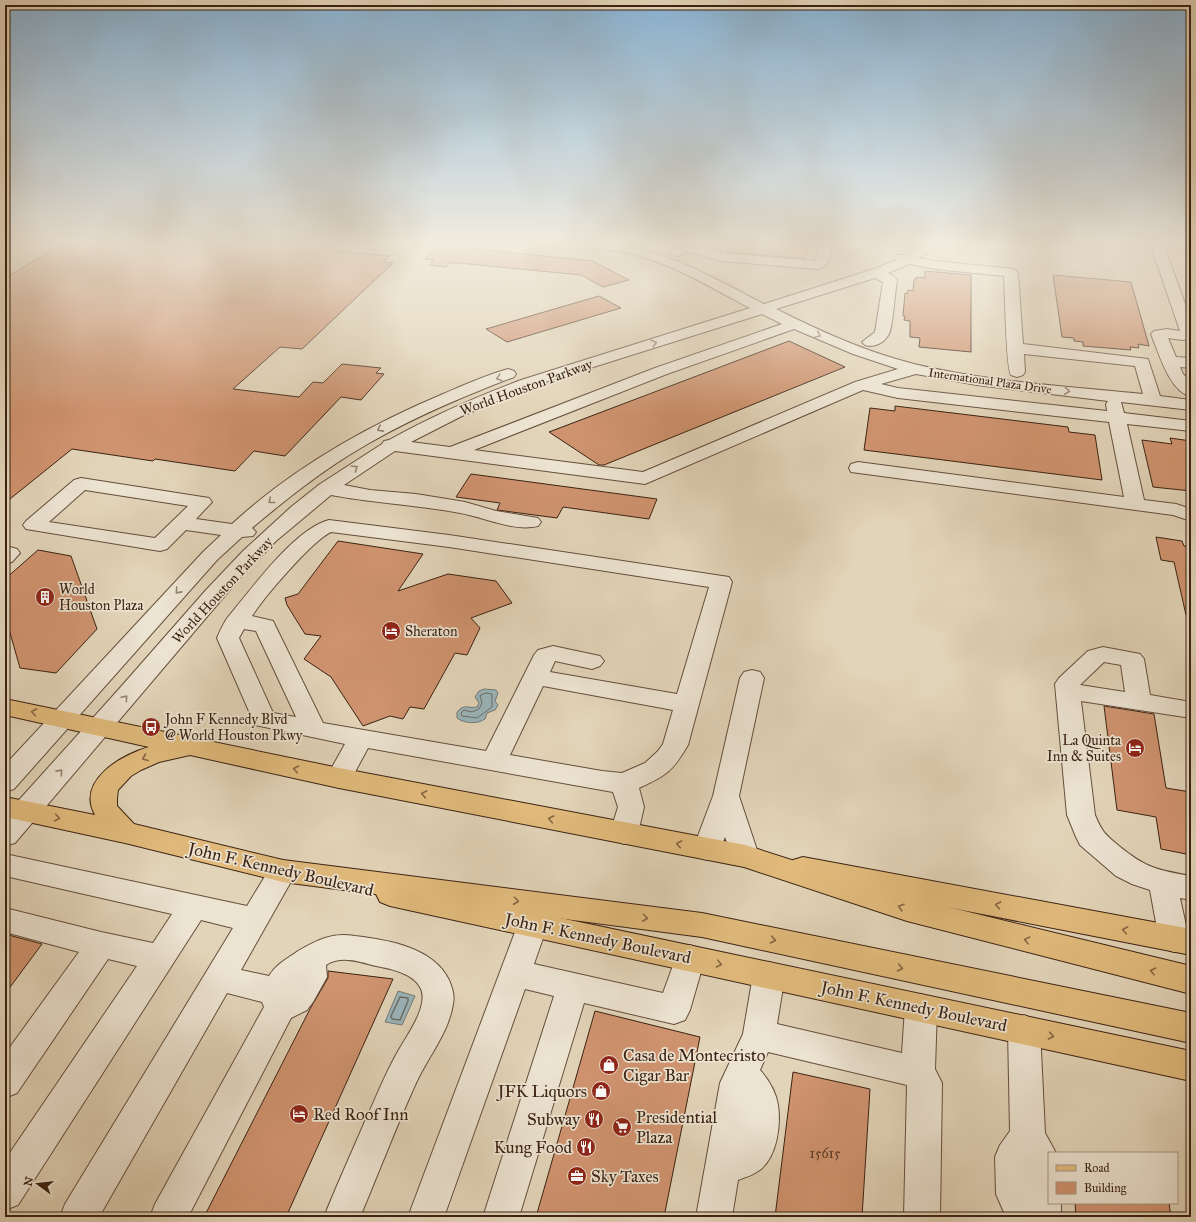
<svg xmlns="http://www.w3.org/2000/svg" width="1196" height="1222" viewBox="0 0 1196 1222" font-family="'IM FELL Great Primer',serif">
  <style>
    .water { fill: #9bb5bb; stroke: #757a77 }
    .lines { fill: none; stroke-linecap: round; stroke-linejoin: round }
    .shore-far1 { stroke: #6b6c66; stroke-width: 1 }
    .shore { stroke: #6b6c66; stroke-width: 1.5 }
    .building { fill: #cf936f; stroke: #3b2212 }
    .minor-casing { stroke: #654e3c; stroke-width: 2 }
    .major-casing { stroke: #3b2212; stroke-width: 2 }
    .highway-casing { stroke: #3b2212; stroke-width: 2 }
    .minor { fill: #ece3d1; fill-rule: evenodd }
    .major { fill: #e1ba7c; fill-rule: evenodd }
    .highway { fill: #e1ba7c; fill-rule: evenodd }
    .oneway { stroke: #948272 }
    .oneway2 { stroke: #866642 }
    .labels { text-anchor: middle; stroke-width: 3.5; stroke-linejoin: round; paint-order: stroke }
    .far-street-label { font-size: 12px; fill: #3b2212; stroke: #ece3d1 }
    .street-label { font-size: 14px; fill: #3b2212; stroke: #ece3d1 }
    .poi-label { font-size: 14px; fill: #3b2212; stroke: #ece3d1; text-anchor: start }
    .near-number-label { font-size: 14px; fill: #603e29 }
    .near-street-label { font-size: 17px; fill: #3b2212; stroke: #ece3d1 }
    .near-poi-label { font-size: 17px; fill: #3b2212; stroke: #ece3d1; text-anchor: start }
  </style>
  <rect width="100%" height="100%" fill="#e2d4b8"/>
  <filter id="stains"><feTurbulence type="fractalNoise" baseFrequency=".005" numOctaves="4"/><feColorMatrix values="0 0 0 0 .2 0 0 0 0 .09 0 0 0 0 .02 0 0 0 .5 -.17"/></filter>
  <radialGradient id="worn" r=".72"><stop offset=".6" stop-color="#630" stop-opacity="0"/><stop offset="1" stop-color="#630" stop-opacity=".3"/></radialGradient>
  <g class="water">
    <path d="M484,689l12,1 2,3 -3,8 3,4 -3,5 -8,3 -2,6c-7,5 -20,5 -28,-1v-6c8,-9 10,-3 20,-5l2,-4 -4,-6 4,-6z"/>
    <path d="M398,991l17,5 -13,29 -17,-3z"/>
  </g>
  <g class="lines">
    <path class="shore-far1" d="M486,693l6,1v13l-15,11 -15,-2 -1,-3 3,-3 8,2 7,-3 3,-6 -2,-7z"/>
    <path class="shore" d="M400,997l8,1v3l-8,19 -8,-1 -1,-3z"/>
  </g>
  <g class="building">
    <path d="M67,242h60l31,3 1,-3h180l-10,8 61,6 -7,6 10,1 -91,86 -22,-2 -47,42 66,8 14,-15 10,1 19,-19 39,4 -5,5 8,1 -23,26 -20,-3 -56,59 -31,-5 -19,20 -80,-12 -2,2 -81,-12 -67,54v-225z"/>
    <path d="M731,242h78l-5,17 -78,-7z"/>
    <path d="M439,245l153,16 37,19 -26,7 -22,-12 -122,-12h-10l-3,4 -17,-2 5,-5 -9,-1z"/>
    <path d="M925,271l46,4v77l-52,-5 1,-9 -10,-1v-16l-6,-1 1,-4h-2l2,-23 2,1 1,-4 5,1 1,-11h1l1,-3 9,1z"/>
    <path d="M1053,275l78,7 18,64 -11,-2 1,4 -9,-1 1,3 -48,-4v-4l-9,-1v-3l-12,-1z"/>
    <path d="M599,296l22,12 -114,34 -21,-13z"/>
    <path d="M789,341l56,26 -241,98h-5l-50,-33z"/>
    <path d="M895,406l173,21 1,5 26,3 7,45 -238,-30 6,-42 25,3z"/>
    <path d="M1170,438l21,3v50l-38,-4 -11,-47 30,4z"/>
    <path d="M471,474l186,25 -8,20 -86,-12 -6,11 -60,-8 3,-7 -44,-6z"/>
    <path d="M1156,537l26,4 2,5 7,1v68h-5l-12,-53 -13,-2z"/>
    <path d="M338,541l85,13 -25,37 50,-17 48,7 16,22 -41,15 9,10 -13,27 -12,-2 -31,56 -14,-2 -7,12 -13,-3 -27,10 -32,-49 -27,-18 17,-23 -16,-2 -18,-29 -2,-7 13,-4z"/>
    <path d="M38,550l33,6 26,73 -41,44 -36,-5 -15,-53v-36z"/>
    <path d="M1104,706l50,8 12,74 25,4v63l-30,-6 -5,-32 -39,-7z"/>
    <path d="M5,934l37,10 -37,50z"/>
    <path d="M328,971l65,8 -107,238h-82l107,-210 17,-29z"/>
    <path d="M595,1011l105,26 -36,180h-128z"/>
    <path d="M793,1072l77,17 -8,128h-87z"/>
    <path d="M1075,1203h94l2,14h-95z"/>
  </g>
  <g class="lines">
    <g class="minor-casing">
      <g id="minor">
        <path d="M569,242c13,0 26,-1 39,0 58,8 106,36 156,62l113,-36 19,-8 -2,-2 2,-3h9l22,-13h15l-1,3 -22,13 16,3 79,8 4,4 5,71 125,15 12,37 31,4v10l-70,-8 3,11 67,8v10l-64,-7 17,76 32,4 15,5v12l-18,-6 -322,-43 -2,-4 2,-4 7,-2 266,35 -15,-75 -211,-24 -35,-8 -218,94 -250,-33 -51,34 26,5 46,4 49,8 31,9 42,7 3,4 -3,4c-25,6 -54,-9 -78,-13 -43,-8 -86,-10 -129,-18l-55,46 -37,38 -224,264 -10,3v-30l5,-6 109,-121 87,-99 37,-39 48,-44 29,-23 62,-40 2,-3 5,-1c43,-24 87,-43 132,-60l229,-72c-37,-19 -73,-42 -114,-53 -20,-5 -41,-7 -61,-9l-5,-1zM909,264l26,5 69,7c1,15 2,92 7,99l6,2 6,-2 2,-3 -1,-18 111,12 8,28c-76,-8 -155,-12 -229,-30 -48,-12 -94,-33 -138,-55l99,-31 8,4 -8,50 -13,10 3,3c9,3 19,-2 24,-11 4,-8 6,-43 8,-54l-2,-3 -7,-4zM762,314l20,10 -127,44 -205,79 -39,-5 51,-26 71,-30zM794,329l59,25 45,15 -43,13 -212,90 -169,-22 193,-76zM916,374l61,11 131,16 -2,3 1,7 -209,-23 -17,-4z"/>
        <path d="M821,242h12c-2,11 -2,24 -15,27l-97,-8 -32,-9 -12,4 -5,-1 -2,-3 2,-3 16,-5 34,9 93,8z"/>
        <path d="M1157,242l34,1v8l-26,-2 26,71v19l-9,1 -14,-2 8,19 15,1v10l-11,-1 3,7 8,8v15c-22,-6 -32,-44 -40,-63l3,-3 13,-2 13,2 -29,-85 1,-3z"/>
        <path d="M508,369l6,2 2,3 -2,3c-55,21 -109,44 -160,75 -36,22 -69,48 -102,76l4,4 -3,4 -11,1 -25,23 -203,229 -9,3v-27l198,-213 18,-17 -35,-5 -19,19 -7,2 -134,-22 -3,-4 3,-4 48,-41 7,-2 128,20 3,4 -16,17 36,5c61,-56 135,-98 211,-130 21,-9 43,-19 65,-25zM85,490l103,16 -33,32 -106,-16z"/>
        <path d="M329,520l120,15 280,42 3,5 -44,163c-16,27 -21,30 -49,43l5,19 -6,26 -4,7 -10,4 -10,-4 -4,-7 8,-26 -5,-15 -245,-44 -20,37 -9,3 -9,-3 -4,-7 19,-34 -90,-19 -38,-87c3,-7 7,-16 11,-21 23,-27 66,-88 101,-97zM331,532l118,15 260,40 -32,107 -127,-22 5,-11 37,8 8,-3 4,-5 -4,-5 -47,-10 -15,4 -4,5 -48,96 -163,-28 -50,-102 -21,-5c12,-19 60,-75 79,-84zM244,629l12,2 40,86 -23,-4 -34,-75zM543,686l130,24 -10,34 -5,7 -13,12 -23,10 -20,-2 -92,-16z"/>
        <path d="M10,547l7,2 3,4 -8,9 -7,2v-16z"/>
        <path d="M1103,647l37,7 4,5 6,36 41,7v16l-110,-17 14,114c7,17 10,19 24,31 27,22 38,24 72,30v24l-11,-2 9,41 -4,9 -11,4 -11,-4 -4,-9 -9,-49 -18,-6 -16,-8 -36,-31 -4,-8 -9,-22 -12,-131 4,-6 29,-27zM1104,662l17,3 4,27 -45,-7z"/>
        <path d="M752,670l8,2 4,6 -25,118 20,60 -4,8 -10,3 -10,-3 -10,-27 -8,20 -10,3 -10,-3 -4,-8 20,-53 27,-118 4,-6z"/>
        <path d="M5,854l242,52 26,-43 10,-3 10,3 4,8 -56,99 28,6c7,-12 18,-17 29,-25 19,-11 34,-19 57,-15 33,4 78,11 94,44 3,8 6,15 4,24 -4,28 -25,53 -37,79 -20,44 -37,89 -56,134h-36c13,-33 28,-65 42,-98 10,-21 18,-43 30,-64 8,-16 33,-47 25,-66 -7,-16 -30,-20 -45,-23 -16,-4 -35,-11 -50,-1l1,12 -14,25 -6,8 -16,8 -103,199h-38l5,-13 109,-197 -2,-5 -35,-9 -128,224h-39l5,-13 168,-276 -32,-8 -183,285 -13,5v-50l132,-194 -29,-7 -91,134 -12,5v-44l74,-102 -74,-20v-24l96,24 52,11 19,-29 -167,-38z"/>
        <path d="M533,912l11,3 4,9 -14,40 129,29 16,-44 11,-4 11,4 4,9 -15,52 -5,10 -11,4 -90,-21 -65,214h-36l71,-221 -29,-7 -81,228h-36l110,-293 4,-9z"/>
        <path d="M769,962l11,3 5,10 -8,49 125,29 3,-45 5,-10 11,-4 11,4 5,10 -2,61 7,14 -2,134h-36l3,-132 -139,-33 -8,18c8,9 16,22 18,35 3,20 -1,51 -17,64 -7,6 -15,8 -23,11l-6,37h-36l24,-134 23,-49 10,-59 5,-10z"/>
        <path d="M1024,1015l11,5 5,10 5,103 11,20h-7v50h12v8l-2,6h-53l-10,-23 -1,-37 5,-12 10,-14 -2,-101 5,-10z"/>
      </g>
    </g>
    <g class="major-casing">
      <g id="major">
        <path d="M803,857l388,72v26l-388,-76 -10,-3 -4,-8 4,-8z"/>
        <path d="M390,882l801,169v30l-801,-175 -10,-4 -4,-8 4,-8z"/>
      </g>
    </g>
    <g class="highway-casing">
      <path id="highway" d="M5,699l334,69 406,77 162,52 284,69v28l-284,-73 -163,-54 -405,-79 -149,-33 -31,7 -18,8 -10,6 -13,14 -1,8v8l17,18 149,36 419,53 489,100v30l-489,-106 -419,-55 -158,-39 -120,-26v-20l90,18c-19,-35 27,-60 54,-68l-144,-32z"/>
    </g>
    <use href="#minor" class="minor"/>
    <use href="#major" class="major"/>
    <use href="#highway" class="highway"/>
  </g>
  <defs><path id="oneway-chevron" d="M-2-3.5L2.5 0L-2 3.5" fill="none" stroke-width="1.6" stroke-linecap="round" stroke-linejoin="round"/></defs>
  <g class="oneway">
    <use href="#oneway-chevron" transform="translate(818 335) rotate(25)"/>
    <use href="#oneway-chevron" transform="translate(654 343) rotate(-17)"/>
    <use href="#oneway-chevron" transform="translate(499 378) rotate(161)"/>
    <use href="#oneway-chevron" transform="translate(1067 391) rotate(6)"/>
    <use href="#oneway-chevron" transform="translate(380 429) rotate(152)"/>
    <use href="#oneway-chevron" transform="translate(355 468) rotate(-35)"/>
    <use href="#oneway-chevron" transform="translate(271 501) rotate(141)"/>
    <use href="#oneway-chevron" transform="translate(178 591) rotate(132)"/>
    <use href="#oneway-chevron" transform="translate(125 698) rotate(-49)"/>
    <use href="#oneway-chevron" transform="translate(60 772) rotate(-48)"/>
  </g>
  <g class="oneway2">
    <use href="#oneway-chevron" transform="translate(34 712) rotate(-169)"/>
    <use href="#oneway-chevron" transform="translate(145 758) rotate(158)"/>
    <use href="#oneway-chevron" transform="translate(296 769) rotate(-168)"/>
    <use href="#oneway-chevron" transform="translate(424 794) rotate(-169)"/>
    <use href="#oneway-chevron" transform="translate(57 818) rotate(12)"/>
    <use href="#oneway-chevron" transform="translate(551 819) rotate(-169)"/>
    <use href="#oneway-chevron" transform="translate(679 844) rotate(-169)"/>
    <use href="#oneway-chevron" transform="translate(516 901) rotate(7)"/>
    <use href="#oneway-chevron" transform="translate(998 905) rotate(-169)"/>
    <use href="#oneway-chevron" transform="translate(901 907) rotate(-162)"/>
    <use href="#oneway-chevron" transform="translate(645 918) rotate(7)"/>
    <use href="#oneway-chevron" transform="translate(1125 930) rotate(-169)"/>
    <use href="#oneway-chevron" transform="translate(773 940) rotate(12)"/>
    <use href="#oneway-chevron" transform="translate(1027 940) rotate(-166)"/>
    <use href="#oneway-chevron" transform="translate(719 964) rotate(12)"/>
    <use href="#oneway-chevron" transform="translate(900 968) rotate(12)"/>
    <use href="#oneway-chevron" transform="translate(1153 971) rotate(-166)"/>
    <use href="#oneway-chevron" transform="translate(1051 1036) rotate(12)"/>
  </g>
  <linearGradient id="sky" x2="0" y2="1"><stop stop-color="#89b4d6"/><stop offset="0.59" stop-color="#f2ecdf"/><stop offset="1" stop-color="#f2ecdf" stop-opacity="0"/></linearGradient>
  <rect width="1196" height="413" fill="url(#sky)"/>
  <defs>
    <g id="building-disc" transform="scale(1)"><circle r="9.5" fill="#8f2418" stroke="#ece3d1"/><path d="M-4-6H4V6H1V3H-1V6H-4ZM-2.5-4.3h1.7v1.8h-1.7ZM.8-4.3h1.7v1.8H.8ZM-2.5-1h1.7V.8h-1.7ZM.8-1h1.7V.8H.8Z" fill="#fff"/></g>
    <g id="hotel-disc" transform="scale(1)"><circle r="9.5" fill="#8f2418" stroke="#ece3d1"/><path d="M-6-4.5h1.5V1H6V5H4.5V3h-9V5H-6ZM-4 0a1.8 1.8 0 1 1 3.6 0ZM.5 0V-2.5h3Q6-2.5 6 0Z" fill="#fff"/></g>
    <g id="bus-disc" transform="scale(1)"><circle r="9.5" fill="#8f2418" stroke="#ece3d1"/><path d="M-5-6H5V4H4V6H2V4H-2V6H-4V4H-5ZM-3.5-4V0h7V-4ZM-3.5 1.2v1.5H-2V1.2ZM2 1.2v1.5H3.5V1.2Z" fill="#fff"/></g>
    <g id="shop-disc" transform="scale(1)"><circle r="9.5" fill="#8f2418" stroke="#ece3d1"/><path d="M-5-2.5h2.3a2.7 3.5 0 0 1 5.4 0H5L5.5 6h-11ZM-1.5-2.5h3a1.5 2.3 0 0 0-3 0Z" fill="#fff"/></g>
    <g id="restaurant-disc" transform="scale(1)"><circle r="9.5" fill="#8f2418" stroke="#ece3d1"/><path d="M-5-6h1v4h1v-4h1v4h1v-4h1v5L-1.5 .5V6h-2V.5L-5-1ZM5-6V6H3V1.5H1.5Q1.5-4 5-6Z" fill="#fff"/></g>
    <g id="supermarket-disc" transform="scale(1)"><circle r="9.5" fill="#8f2418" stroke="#ece3d1"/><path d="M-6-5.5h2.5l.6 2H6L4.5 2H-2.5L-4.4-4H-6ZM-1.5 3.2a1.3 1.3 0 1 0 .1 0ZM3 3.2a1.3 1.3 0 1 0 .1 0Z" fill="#fff"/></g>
    <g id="office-disc" transform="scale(1)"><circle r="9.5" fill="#8f2418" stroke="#ece3d1"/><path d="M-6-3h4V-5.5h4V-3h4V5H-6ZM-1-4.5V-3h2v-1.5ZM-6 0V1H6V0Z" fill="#fff"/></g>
  </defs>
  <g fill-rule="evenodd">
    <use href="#building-disc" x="45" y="597"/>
    <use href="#hotel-disc" x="391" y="631"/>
    <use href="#bus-disc" x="151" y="727"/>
    <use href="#hotel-disc" x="1135" y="748"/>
    <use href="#shop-disc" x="609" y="1065"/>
    <use href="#shop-disc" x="601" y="1091"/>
    <use href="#hotel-disc" x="299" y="1114"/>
    <use href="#restaurant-disc" x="594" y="1119"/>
    <use href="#supermarket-disc" x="622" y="1127"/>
    <use href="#restaurant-disc" x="586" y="1147"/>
    <use href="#office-disc" x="577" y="1176"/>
  </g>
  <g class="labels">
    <g class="far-street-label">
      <text transform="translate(990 381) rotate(8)" y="4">International Plaza Drive</text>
    </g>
    <g class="street-label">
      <text transform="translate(526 387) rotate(-20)" y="5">World Houston Parkway</text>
      <text transform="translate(222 590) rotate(-47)" y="5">World Houston Parkway</text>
    </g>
    <g class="poi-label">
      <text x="59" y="594">World<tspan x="59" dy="16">Houston Plaza</tspan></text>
      <text x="405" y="636">Sheraton</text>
      <text x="165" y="724">John F Kennedy Blvd<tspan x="165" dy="16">@ World Houston Pkwy</tspan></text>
      <text x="1121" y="745" text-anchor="end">La Quinta<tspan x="1121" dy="16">Inn &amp; Suites</tspan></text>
    </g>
    <g class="near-number-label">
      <text x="825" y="1158">15615</text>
    </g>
    <g class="near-street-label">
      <text transform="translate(281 869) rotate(13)" y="6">John F. Kennedy Boulevard</text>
      <text transform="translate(598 938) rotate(12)" y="6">John F. Kennedy Boulevard</text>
      <text transform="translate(914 1006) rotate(12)" y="6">John F. Kennedy Boulevard</text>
    </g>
    <g class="near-poi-label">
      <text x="623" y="1061">Casa de Montecristo<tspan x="623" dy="20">Cigar Bar</tspan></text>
      <text x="587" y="1097" text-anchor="end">JFK Liquors</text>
      <text x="313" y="1120">Red Roof Inn</text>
      <text x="636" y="1123">Presidential<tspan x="636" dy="20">Plaza</tspan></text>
      <text x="580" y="1125" text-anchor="end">Subway</text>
      <text x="572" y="1153" text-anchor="end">Kung Food</text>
      <text x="591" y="1182">Sky Taxes</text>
    </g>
  </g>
  <rect width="1196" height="1222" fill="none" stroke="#e2d4b8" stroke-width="20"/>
  <rect x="6" y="6" width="1184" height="1210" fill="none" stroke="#3b2212" stroke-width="2"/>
  <rect x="10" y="10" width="1176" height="1202" fill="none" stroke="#3b2212"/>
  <rect x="1048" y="1152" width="130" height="52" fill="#ece3d1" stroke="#a59685"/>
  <rect x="1056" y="1165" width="20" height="6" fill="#e1ba7c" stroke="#a59685"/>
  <text x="1084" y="1172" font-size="12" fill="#3b2212">Road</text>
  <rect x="1056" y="1182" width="20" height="12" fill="#cf936f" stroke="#a59685"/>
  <text x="1084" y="1192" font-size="12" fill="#3b2212">Building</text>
  <g transform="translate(38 1184) rotate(285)" stroke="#ece3d1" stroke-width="3" paint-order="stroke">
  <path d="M0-3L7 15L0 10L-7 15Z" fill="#3b2212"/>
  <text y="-6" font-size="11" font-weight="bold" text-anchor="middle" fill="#3b2212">N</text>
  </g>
  <rect width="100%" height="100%" filter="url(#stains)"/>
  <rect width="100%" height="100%" fill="url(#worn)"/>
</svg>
